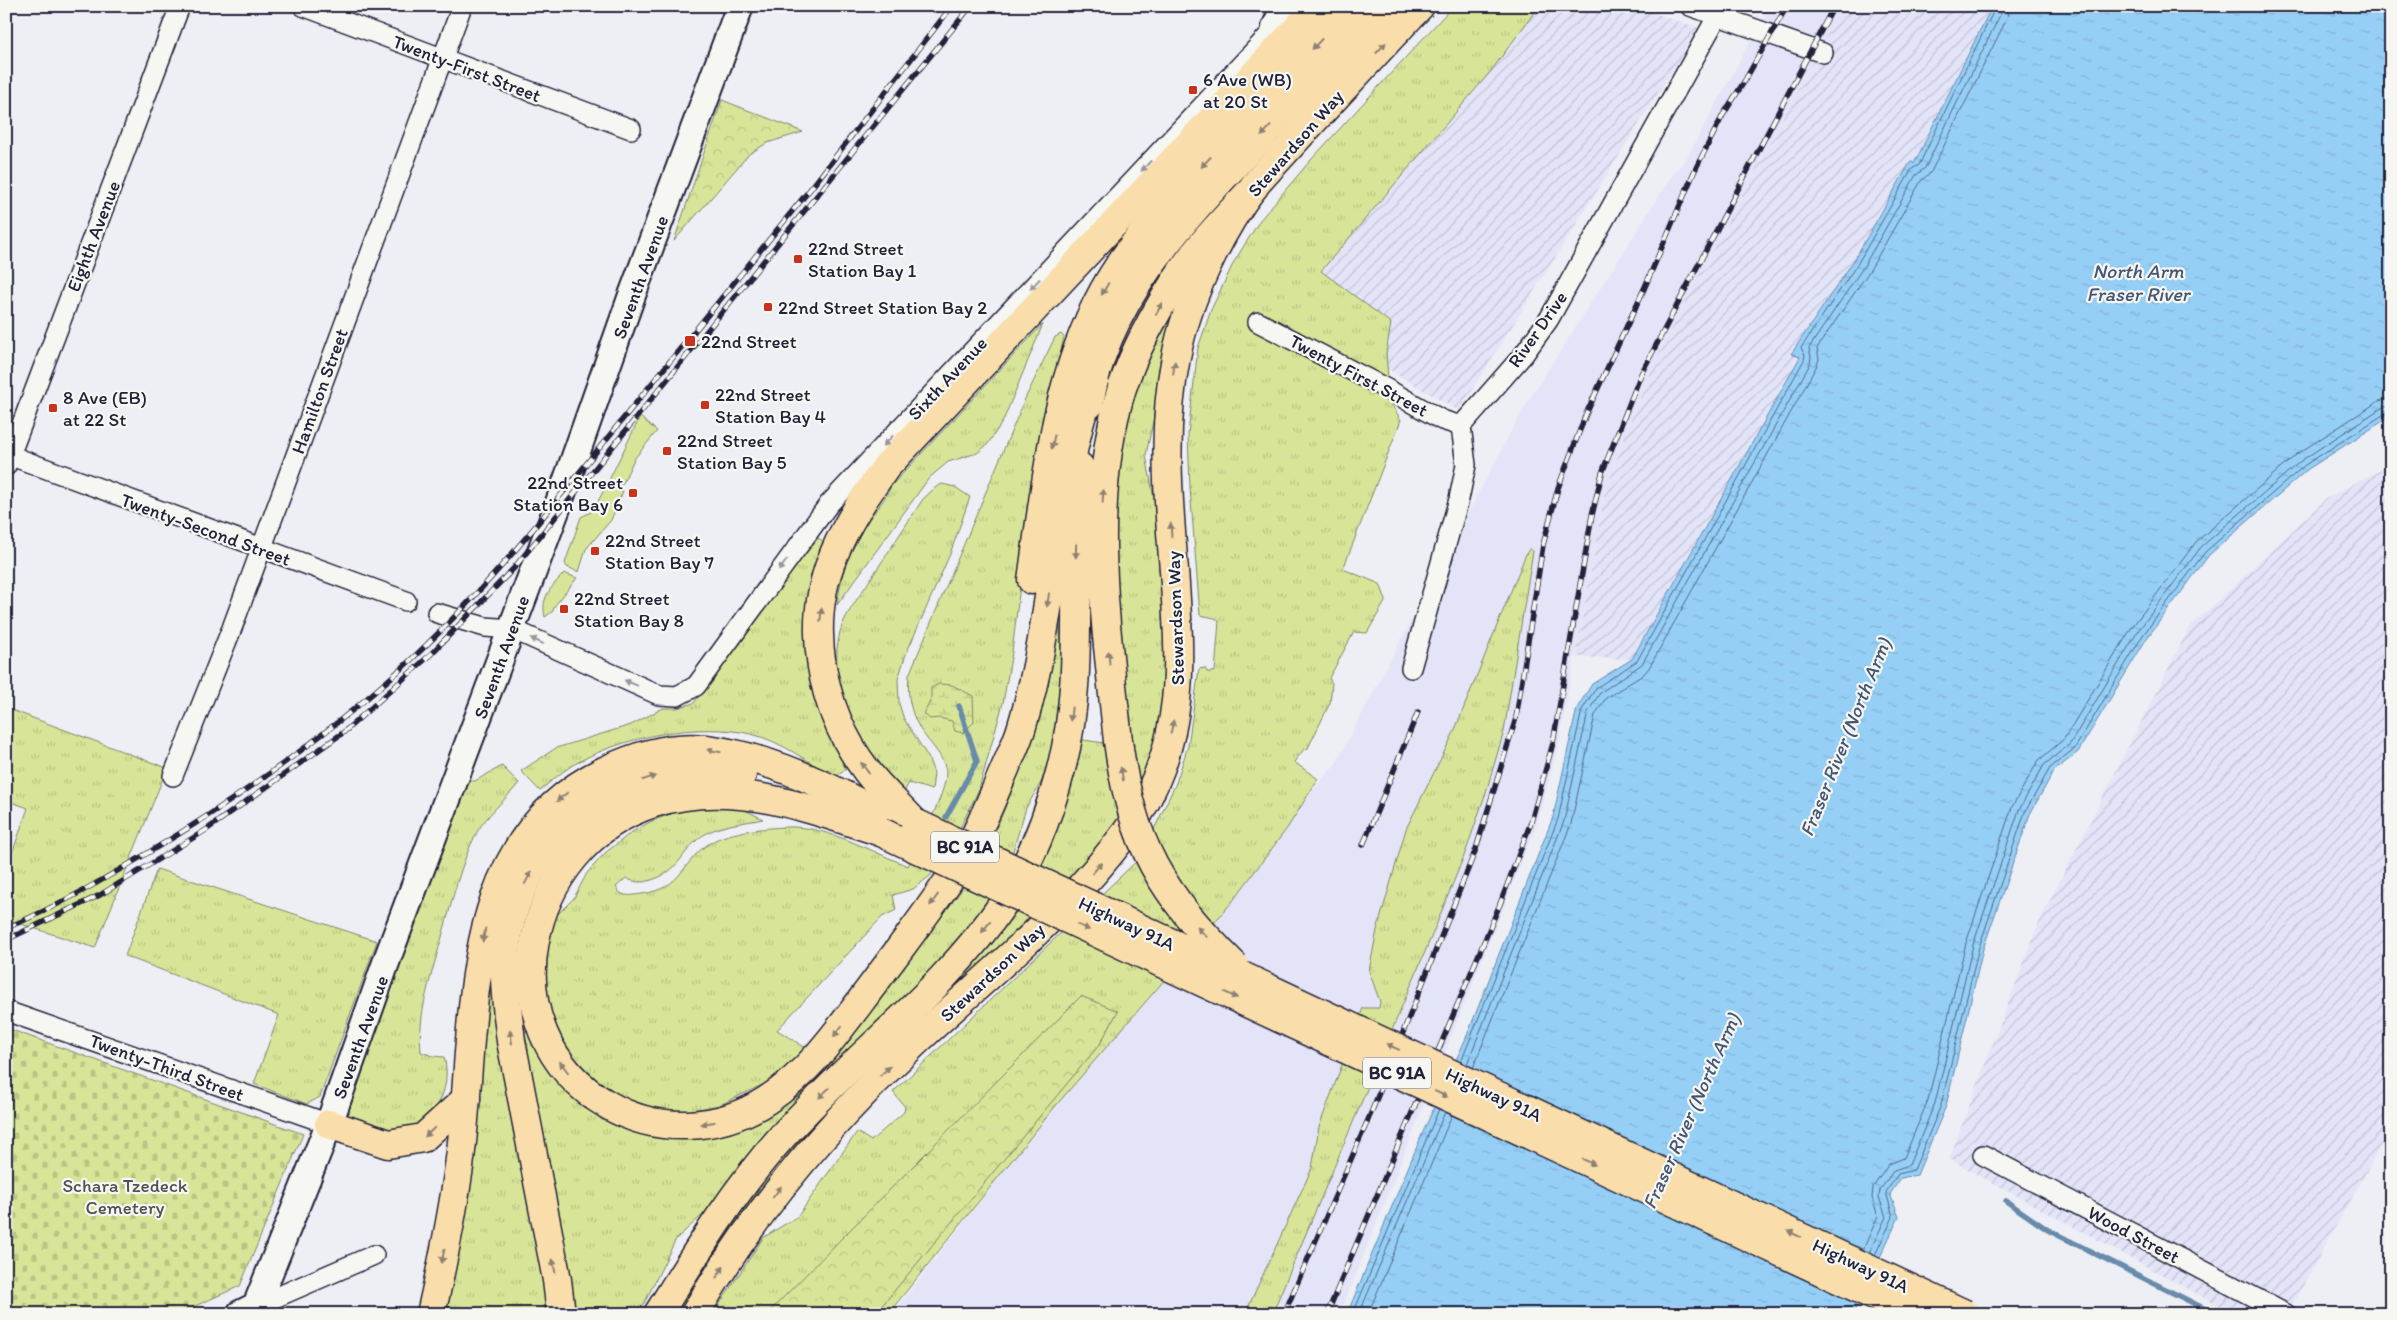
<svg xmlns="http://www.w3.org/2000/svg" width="2397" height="1320" viewBox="0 0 2397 1320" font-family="Itim,sans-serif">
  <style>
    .built { fill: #e4e4f8 }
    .industrial { fill: url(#industrial-furrows) }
    .grass { fill: url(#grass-tufts); stroke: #7d846a }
    .forest { fill: url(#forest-crowns); stroke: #7d846a }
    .wetland { fill: url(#wetland-marsh); stroke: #7d846a }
    .cemetery { fill: url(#cemetery-stones); stroke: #7d846a }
    .garden { fill: #d8e598; stroke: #7d846a }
    .water { fill: url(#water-ripples); stroke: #688aab }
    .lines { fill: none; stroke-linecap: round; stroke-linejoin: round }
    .shore { stroke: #506786; stroke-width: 1 }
    .stream { stroke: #688aab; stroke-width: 5.5 }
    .street-casing { stroke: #22223b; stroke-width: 22 }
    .secondary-casing { stroke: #22223b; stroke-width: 30 }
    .primary-casing { stroke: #22223b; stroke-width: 31 }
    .highway-casing { stroke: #22223b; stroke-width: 31 }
    .street { stroke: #f6f6f2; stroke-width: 19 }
    .secondary { stroke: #f6f6f2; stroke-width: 26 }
    .primary { stroke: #f9deab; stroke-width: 28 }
    .highway { stroke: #f9deab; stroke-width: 28 }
    .rail-casing { stroke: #22223b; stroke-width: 5.5 }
    .rail { stroke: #f6f6f2; stroke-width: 4; stroke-dasharray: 11; stroke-linecap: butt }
    .highway-bridge-casing { stroke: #22223b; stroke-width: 31; stroke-linecap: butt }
    .highway-bridge { stroke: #f9deab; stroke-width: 28 }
    .oneway { fill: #8e8073 }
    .oneway2 { fill: #9797a0 }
    .poi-dot { fill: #c8321e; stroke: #f6f6f2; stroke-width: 2 }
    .labels { text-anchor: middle; stroke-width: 4.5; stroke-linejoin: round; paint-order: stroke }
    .shield { fill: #f6f6f2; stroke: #626272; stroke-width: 1 }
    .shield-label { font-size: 18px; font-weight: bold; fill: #22223b }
    .street-label { font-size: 19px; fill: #22223b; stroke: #f6f6f2 }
    .poi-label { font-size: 19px; fill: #22223b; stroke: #f6f6f2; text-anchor: start }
    .park-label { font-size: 19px; fill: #505352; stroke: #f6f6f2 }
    .water-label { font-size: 20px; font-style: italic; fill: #455673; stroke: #f6f6f2 }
  </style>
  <defs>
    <pattern id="industrial-furrows" width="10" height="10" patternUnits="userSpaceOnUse" patternTransform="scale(1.25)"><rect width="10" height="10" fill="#e4e4f8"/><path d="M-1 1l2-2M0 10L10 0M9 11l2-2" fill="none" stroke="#c3c3d6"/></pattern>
    <pattern id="grass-tufts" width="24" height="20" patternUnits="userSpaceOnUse" patternTransform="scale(1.25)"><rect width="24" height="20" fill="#d8e598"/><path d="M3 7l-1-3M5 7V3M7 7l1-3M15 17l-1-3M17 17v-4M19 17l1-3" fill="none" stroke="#b9c484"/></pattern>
    <pattern id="forest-crowns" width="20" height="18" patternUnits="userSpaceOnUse" patternTransform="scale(1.25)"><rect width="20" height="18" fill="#d8e598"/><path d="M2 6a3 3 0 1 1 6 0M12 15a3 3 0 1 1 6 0" fill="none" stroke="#b9c484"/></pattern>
    <pattern id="wetland-marsh" width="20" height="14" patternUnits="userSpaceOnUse" patternTransform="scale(1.25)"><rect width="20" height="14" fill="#d8e598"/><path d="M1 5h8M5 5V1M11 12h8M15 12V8" fill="none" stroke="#b9c484"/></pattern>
    <pattern id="cemetery-stones" width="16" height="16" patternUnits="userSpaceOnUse" patternTransform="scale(1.25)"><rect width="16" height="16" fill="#d8e598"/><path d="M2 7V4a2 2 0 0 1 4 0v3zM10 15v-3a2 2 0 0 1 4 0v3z" fill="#b9c484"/></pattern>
    <pattern id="water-ripples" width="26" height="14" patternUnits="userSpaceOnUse" patternTransform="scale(1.25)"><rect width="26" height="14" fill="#96cff6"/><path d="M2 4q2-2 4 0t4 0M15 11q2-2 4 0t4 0" fill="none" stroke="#81b1d4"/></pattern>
  </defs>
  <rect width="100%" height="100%" fill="#eeeef5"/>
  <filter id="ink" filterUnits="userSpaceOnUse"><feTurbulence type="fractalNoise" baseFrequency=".02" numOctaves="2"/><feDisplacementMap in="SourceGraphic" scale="10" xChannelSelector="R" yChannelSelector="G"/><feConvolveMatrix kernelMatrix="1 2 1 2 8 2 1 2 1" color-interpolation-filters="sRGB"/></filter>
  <g filter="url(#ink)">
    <path class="built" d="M1770,6h72l-179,338 -35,82 -23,67 -47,255 -22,78 -196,488h-448l235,-299 209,-252 186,-352 151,-237 13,-15z"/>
    <g class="industrial">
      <path d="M1501,6h133l65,22 -240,383 -207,-122z"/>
      <path d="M1842,6h150l-78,158 -3,-3 -57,99 -63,93 10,4 -169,302 -57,-2 30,-164 23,-67 35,-82z"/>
      <path d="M2391,464v664l-104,186h-53l-285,-155 91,-239 149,-292 138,-130z"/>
    </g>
    <g class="grass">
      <path d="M1453,6h86l-48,65 -170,200 70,52 -5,30 4,49 11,18 -58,149 37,15 6,16 -19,33 -13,-1 -25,46 3,5 -2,20 -23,47 -2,-2 -11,14 24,17 -30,48 -56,75 -174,201 -170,211h-175l50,-76 35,-22 59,-84 14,9 33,-29 1,-5 -12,-15 248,-235 35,-74 12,-37 11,-77 6,-1 2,4h8l4,-51 -4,-3 -15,-3 -10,-127 -2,-54 10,-86 13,-38 23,-48 26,-42 50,-59z"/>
      <path d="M1043,324l-40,97 -16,24 -10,8 -29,9 -19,16 -92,127c4,-26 9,-51 23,-74 10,-15 24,-28 31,-45z"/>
      <path d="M1162,324l10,5 -26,126 12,66 10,165 -18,83 -52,84 -119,121 -295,340h-15l78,-118 74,-85 236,-291 26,-80 22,3 14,-114 -5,-92 6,-81 8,-44 10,-31z"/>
      <path d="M1061,334l3,3 -9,41 -33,191 -10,83 -9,51 -24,86 -19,39 -30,48 -17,13 -20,6 3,15 -14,7 -105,113 29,18 -21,20 -21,16 -44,21 -33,6 -31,-3 -35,-11 -26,-16 -20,-19 -18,-32 -12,-34 3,-54 8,-26 18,-18 13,-25 18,-20 27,-21 18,-10 30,-12 18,-3 37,-2 28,14c-19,4 -39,5 -56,14 -26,14 -24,39 -59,48 -7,2 -16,1 -22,-3l-10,9 4,6c8,4 13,2 22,1 42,-6 39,-33 68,-51 18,-12 61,-16 82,-16 36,0 83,26 116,39 10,-22 38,-71 38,-93 -1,-18 -19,-31 -27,-46 -9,-16 -12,-33 -10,-52l116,-276 30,-62z"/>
      <path d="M942,484l13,3 15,10 -20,57 -44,100 -8,25 1,25 5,15 24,38 6,16 -2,17 -23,-7 -5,9c-40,-40 -79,-100 -64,-160 4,-16 17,-32 26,-46 19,-29 38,-58 57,-87l13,-12z"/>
      <path d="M818,538l5,3c-33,83 -17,151 23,228l-10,8c-28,-14 -54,-36 -85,-43 -53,-12 -124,2 -171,27 -15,8 -28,19 -40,30l-19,-20 35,-23 75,-23 32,-17h14l17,-5 35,-52z"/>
      <path d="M1530,548l3,3 -29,180 -18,61 -20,59 -36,89 -158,374h-27l67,-146 7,-41 44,-119h16l1,-6 -11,-31 8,-41 29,-101 48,-97 72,-178z"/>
      <path d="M1057,621l3,6 2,37 -9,81 -10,34 -17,29 -14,46 -25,50 -46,55 -185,190 -23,25 -24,35 -33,30 -37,75h-64l-11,-71 -41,-210 5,-4 8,22 21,31 45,38 61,19 37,-2 25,-5 165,-147 70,-93 38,-67 17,-42 9,-26z"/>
      <path d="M6,708l161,60 -72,180 -89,-29v-48l22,-63 -22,-8z"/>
      <path d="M502,766l17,17c-13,16 -32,32 -42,49 -17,32 -24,67 -34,101 -10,38 -26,79 -22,119l12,4 11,1c9,32 -10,68 -43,75 -10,2 -39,-8 -50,-11l-5,-6 4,-3 -2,-10 121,-321h6z"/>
      <path d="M157,869l220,72 -57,156 -13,7 -53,-20 25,-69 -154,-59z"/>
      <path d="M495,992l56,322h-109l46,-321z"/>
    </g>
    <g class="forest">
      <path d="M722,100l81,32 -36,11 -18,11 -75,87z"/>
      <path d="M1081,996l37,15 -18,33 -225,270h-108z"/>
    </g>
    <path class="wetland" d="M939,684l13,1 21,11 1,26 -11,11 -8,-2 -3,-10 -13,-3 -9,1 -6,-5 7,-15v-11z"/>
    <path class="cemetery" d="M6,1028l297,106 -63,152 -63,28h-171z"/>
    <g class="garden">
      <path d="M640,417l17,14 -23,28 -12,26 -13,-5z"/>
      <path d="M606,486l17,5 -12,29 -25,29 -7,23 -12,-5 -2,-4 16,-46 12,-6z"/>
      <path d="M564,573l13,5 -23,29 -1,4 -8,6c-5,-20 7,-30 19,-44z"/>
    </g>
    <path class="water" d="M1992,6h399v410l-83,53 -99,86 -62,83 -69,114 -24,19 -24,43 -47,135 -37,157 -29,69 -16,3 -11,16 9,23 -46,97h-506l76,-182 43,-94 87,-221 24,-109 15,-24 40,-25 168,-302 -9,-3 63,-94 57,-99 3,3z"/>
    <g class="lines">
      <g class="shore">
        <path d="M1461,1062l97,-243 24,-109 14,-22 41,-27 167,-301 1,-5 -4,-7 57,-85 54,-94 7,-4 77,-159"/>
        <path d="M1467,1064l97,-243 24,-109 12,-19 42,-29 168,-300 1,-7 -2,-9 55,-82 52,-91 9,-7 76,-155 1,-7"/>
        <path d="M1473,1068l98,-244 24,-109 11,-17 37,-23 6,-7 167,-301 3,-8 -2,-11 53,-78 51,-89 10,-9 77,-156 2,-10"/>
        <path d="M1863,1250l15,-34 -6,-18 1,-11 16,-23 15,-6 24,-58 38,-157 46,-136 26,-46 26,-22 68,-112 64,-85 101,-88 82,-53 12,-3"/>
        <path d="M1869,1253l17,-36 -7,-20 1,-7 14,-20 15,-5 26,-62 38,-158 46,-135 25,-45 26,-21 68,-113 63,-84 101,-87 81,-53 8,-1"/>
        <path d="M1875,1255l18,-38 -7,-25 12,-18 16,-4 27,-65 38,-158 46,-135 25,-44 25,-20 68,-113 62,-83 100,-87 81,-52 5,-1"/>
        <path d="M1353,1314l86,-205"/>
        <path d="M1359,1314l86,-202"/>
        <path d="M1368,1314l84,-199"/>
      </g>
      <g class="stream">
        <path d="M946,817l31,-56 -18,-55"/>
        <path d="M2006,1201l42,29 167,84"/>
      </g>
      <g class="street-casing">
        <g id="street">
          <path d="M303,6l328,123"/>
          <path d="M1690,6l133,47"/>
          <path d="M1258,322l129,67 55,31 19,6"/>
          <path d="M6,454l400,147"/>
          <path d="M6,466l174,-460"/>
          <path d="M437,613l48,14 27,2 147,66 18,1 19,-10 133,-182 455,-485"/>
          <path d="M1411,668l48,-169 7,-34 -5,-39 63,-72 25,-35 174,-313"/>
          <path d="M173,776l59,-148 230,-622"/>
          <path d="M6,1011l323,113"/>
          <path d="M1983,1155l303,159"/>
          <path d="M254,1313l2,-7 118,-51"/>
        </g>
      </g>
      <g class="secondary-casing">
        <g id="secondary">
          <path d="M1275,28l10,-22"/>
          <path d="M240,1314l16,-8 73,-182 60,-170 168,-446 74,-210 109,-292"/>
        </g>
      </g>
      <g class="primary-casing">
        <g id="primary">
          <path d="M1089,405c16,-108 101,-192 172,-268 41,-44 81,-87 122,-131"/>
          <path d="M658,1314c38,-61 74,-121 122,-175 72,-82 164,-147 225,-238 26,-40 44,-86 56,-132 26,-96 8,-203 19,-302"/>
          <path d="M695,1314c59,-104 136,-193 223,-274 60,-56 123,-107 177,-169 15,-18 31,-36 43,-56 49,-81 42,-157 36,-245 -6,-71 -12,-143 2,-213 11,-57 43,-125 78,-171 15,-18 32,-35 48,-53 39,-42 78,-85 118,-127"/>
        </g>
      </g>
      <g class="highway-casing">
        <g id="highway">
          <path d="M1032,580c14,-98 23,-200 71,-288 29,-53 72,-97 113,-141 42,-44 83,-88 124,-132l8,-13"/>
          <path d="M1118,741c-12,-116 -31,-239 4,-353 13,-39 34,-77 56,-111 21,-33 50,-61 76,-90"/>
          <path d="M915,823c-16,-18 -35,-34 -49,-53 -45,-60 -62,-145 -32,-216 13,-32 32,-59 52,-87l432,-461"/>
          <path d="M881,832c-73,-24 -150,-54 -227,-29 -130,41 -173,229 -46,302 49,29 112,26 159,-5 46,-30 76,-76 108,-118 30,-41 62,-81 88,-124 17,-28 28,-58 41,-87 6,-15 14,-30 18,-45 34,-113 32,-233 70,-345"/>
          <path d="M329,1124l59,20 35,-6 43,-39"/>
          <path d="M431,1314c13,-57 25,-115 31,-172 14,-133 0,-302 142,-371 31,-15 66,-26 102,-22 38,5 75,17 110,33 31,13 59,32 92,40"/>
          <path d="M561,1314l-4,-34 -46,-239c-4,-33 -9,-68 -4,-102 17,-109 126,-188 235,-165"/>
        </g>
      </g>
      <use href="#street" class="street"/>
      <use href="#secondary" class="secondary"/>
      <use href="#primary" class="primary"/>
      <use href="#highway" class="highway"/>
      <g class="rail-casing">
        <g id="rail">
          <path d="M1363,845l55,-133"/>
          <path d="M6,928c49,-20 95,-47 140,-74 90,-54 178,-116 256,-186 47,-43 91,-91 132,-140l278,-341 140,-181"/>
          <path d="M6,940l94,-45 106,-65 138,-98 86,-77 84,-87 457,-562"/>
          <path d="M1284,1314l87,-201 105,-264 40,-131 27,-173 15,-57 28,-74 58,-125 51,-119 28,-55 21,-33 43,-76"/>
          <path d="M1327,1314l173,-410 31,-82 22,-79 39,-228 10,-42 39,-99 193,-368"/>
        </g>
      </g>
      <use href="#rail" class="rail"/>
      <g class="highway-bridge-casing">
        <g id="highway-bridge">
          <path d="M1118,741c14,105 43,152 117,225"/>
          <path d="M915,823l1050,491"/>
          <path d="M881,832l1032,482"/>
        </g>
      </g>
      <use href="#highway-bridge" class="highway-bridge"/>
    </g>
    <defs><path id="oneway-solid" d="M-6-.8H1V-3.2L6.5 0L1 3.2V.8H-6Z" transform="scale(1.25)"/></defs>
    <g class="oneway">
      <use href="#oneway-solid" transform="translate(1317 44) rotate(133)"/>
      <use href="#oneway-solid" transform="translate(1381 48) rotate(-47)"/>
      <use href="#oneway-solid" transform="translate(1266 131) rotate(133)"/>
      <use href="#oneway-solid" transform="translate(1206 162) rotate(133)"/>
      <use href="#oneway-solid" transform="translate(1105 289) rotate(120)"/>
      <use href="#oneway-solid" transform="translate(1159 309) rotate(-61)"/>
      <use href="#oneway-solid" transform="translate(1174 368) rotate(-82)"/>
      <use href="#oneway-solid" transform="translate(1053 442) rotate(102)"/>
      <use href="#oneway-solid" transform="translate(1103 496) rotate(-87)"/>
      <use href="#oneway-solid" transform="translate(1171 530) rotate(-94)"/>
      <use href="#oneway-solid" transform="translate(1076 551) rotate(91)"/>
      <use href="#oneway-solid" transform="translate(1048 600) rotate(99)"/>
      <use href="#oneway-solid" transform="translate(821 615) rotate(-84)"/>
      <use href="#oneway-solid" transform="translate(1109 658) rotate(-95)"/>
      <use href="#oneway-solid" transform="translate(1071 714) rotate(96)"/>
      <use href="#oneway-solid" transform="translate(1172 727) rotate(-78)"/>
      <use href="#oneway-solid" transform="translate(714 751) rotate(-170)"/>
      <use href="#oneway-solid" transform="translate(865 768) rotate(-126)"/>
      <use href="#oneway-solid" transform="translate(1122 774) rotate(-100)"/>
      <use href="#oneway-solid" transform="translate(649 778) rotate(-18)"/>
      <use href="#oneway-solid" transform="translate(562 797) rotate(140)"/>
      <use href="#oneway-solid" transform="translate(1097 868) rotate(-50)"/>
      <use href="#oneway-solid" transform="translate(528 878) rotate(-62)"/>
      <use href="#oneway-solid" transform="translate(934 900) rotate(126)"/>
      <use href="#oneway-solid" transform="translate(986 927) rotate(128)"/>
      <use href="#oneway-solid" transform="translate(1083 927) rotate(25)"/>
      <use href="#oneway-solid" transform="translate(1202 932) rotate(-134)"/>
      <use href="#oneway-solid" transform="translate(484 935) rotate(101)"/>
      <use href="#oneway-solid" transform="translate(1231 995) rotate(25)"/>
      <use href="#oneway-solid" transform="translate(838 1031) rotate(127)"/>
      <use href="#oneway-solid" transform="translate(511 1037) rotate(-98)"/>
      <use href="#oneway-solid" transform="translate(1393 1047) rotate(-155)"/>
      <use href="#oneway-solid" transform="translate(564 1067) rotate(-127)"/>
      <use href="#oneway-solid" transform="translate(885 1071) rotate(-43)"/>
      <use href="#oneway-solid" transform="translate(824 1093) rotate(136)"/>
      <use href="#oneway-solid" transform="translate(1441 1094) rotate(25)"/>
      <use href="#oneway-solid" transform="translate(708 1123) rotate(171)"/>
      <use href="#oneway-solid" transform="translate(430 1132) rotate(137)"/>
      <use href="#oneway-solid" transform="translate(1589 1162) rotate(25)"/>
      <use href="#oneway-solid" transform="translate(777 1192) rotate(-53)"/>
      <use href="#oneway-solid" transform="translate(1794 1234) rotate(-155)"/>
      <use href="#oneway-solid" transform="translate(443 1256) rotate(102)"/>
      <use href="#oneway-solid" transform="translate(554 1266) rotate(-101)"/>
      <use href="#oneway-solid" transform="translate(720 1272) rotate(-57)"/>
    </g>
    <g class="oneway2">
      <use href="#oneway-solid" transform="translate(1146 166) rotate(133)"/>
      <use href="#oneway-solid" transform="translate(1035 284) rotate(133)"/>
      <use href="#oneway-solid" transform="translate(888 441) rotate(133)"/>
      <use href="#oneway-solid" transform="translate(783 565) rotate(127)"/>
      <use href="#oneway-solid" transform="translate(537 641) rotate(-155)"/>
      <use href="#oneway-solid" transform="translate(631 683) rotate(-157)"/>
    </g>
  </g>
  <g class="poi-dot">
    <rect x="1188" y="85" width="10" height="10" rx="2.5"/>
    <rect x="793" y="254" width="10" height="10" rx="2.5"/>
    <rect x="763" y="302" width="10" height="10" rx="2.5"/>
    <rect x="684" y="335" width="12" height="12" rx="2.5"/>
    <rect x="700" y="400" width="10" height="10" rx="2.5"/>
    <rect x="48" y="403" width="10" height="10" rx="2.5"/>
    <rect x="662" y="446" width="10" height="10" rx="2.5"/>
    <rect x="628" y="488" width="10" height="10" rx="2.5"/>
    <rect x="590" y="546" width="10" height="10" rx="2.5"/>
    <rect x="559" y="604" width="10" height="10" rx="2.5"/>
  </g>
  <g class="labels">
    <g class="shield">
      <rect x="931" y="831.5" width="68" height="31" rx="4"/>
      <rect x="1363" y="1057.5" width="68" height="31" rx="4"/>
    </g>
    <g class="shield-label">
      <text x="965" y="853">BC 91A</text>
      <text x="1397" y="1079">BC 91A</text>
    </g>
    <g class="street-label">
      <text transform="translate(467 68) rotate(21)" y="7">Twenty-First Street</text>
      <text transform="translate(1295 143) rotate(-49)" y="7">Stewardson Way</text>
      <text transform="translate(93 236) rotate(-69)" y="7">Eighth Avenue</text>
      <text transform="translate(640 277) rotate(-70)" y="7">Seventh Avenue</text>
      <text transform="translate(1537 329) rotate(-55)" y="7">River Drive</text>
      <text transform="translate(1359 375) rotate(28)" y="7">Twenty First Street</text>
      <text transform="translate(947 378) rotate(-47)" y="7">Sixth Avenue</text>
      <text transform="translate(319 391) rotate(-70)" y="7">Hamilton Street</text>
      <text transform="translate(206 529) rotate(20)" y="7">Twenty-Second Street</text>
      <text transform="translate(1175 618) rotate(-92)" y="7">Stewardson Way</text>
      <text transform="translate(501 657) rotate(-70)" y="7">Seventh Avenue</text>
      <text transform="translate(1127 923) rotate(25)" y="7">Highway 91A</text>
      <text transform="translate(992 972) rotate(-43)" y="7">Stewardson Way</text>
      <text transform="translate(360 1037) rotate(-70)" y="7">Seventh Avenue</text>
      <text transform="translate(167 1067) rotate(20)" y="7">Twenty-Third Street</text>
      <text transform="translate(1494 1094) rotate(25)" y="7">Highway 91A</text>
      <text transform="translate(2134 1234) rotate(28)" y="7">Wood Street</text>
      <text transform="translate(1861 1265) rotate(25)" y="7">Highway 91A</text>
    </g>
    <g class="poi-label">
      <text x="1203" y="86">6 Ave (WB)<tspan x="1203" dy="22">at 20 St</tspan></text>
      <text x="808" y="255">22nd Street<tspan x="808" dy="22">Station Bay 1</tspan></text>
      <text x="778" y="314">22nd Street Station Bay 2</text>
      <text x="701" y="348">22nd Street</text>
      <text x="715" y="401">22nd Street<tspan x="715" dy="22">Station Bay 4</tspan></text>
      <text x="63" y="404">8 Ave (EB)<tspan x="63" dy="22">at 22 St</tspan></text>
      <text x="677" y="447">22nd Street<tspan x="677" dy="22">Station Bay 5</tspan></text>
      <text x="623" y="489" text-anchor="end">22nd Street<tspan x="623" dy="22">Station Bay 6</tspan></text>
      <text x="605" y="547">22nd Street<tspan x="605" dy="22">Station Bay 7</tspan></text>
      <text x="574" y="605">22nd Street<tspan x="574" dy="22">Station Bay 8</tspan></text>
    </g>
    <g class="park-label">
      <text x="125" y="1192">Schara Tzedeck<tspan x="125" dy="22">Cemetery</tspan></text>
    </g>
    <g class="water-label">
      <text x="2138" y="278">North Arm<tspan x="2138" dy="23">Fraser River</tspan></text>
      <text transform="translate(1845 737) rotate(-68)" y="7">Fraser River (North Arm)</text>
      <text transform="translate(1691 1111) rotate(-66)" y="7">Fraser River (North Arm)</text>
    </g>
  </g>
  <rect width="2397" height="1320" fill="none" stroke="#f6f6f2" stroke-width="25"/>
  <rect x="12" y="12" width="2372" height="1295" fill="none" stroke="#22223b" stroke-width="2" filter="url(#ink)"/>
</svg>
